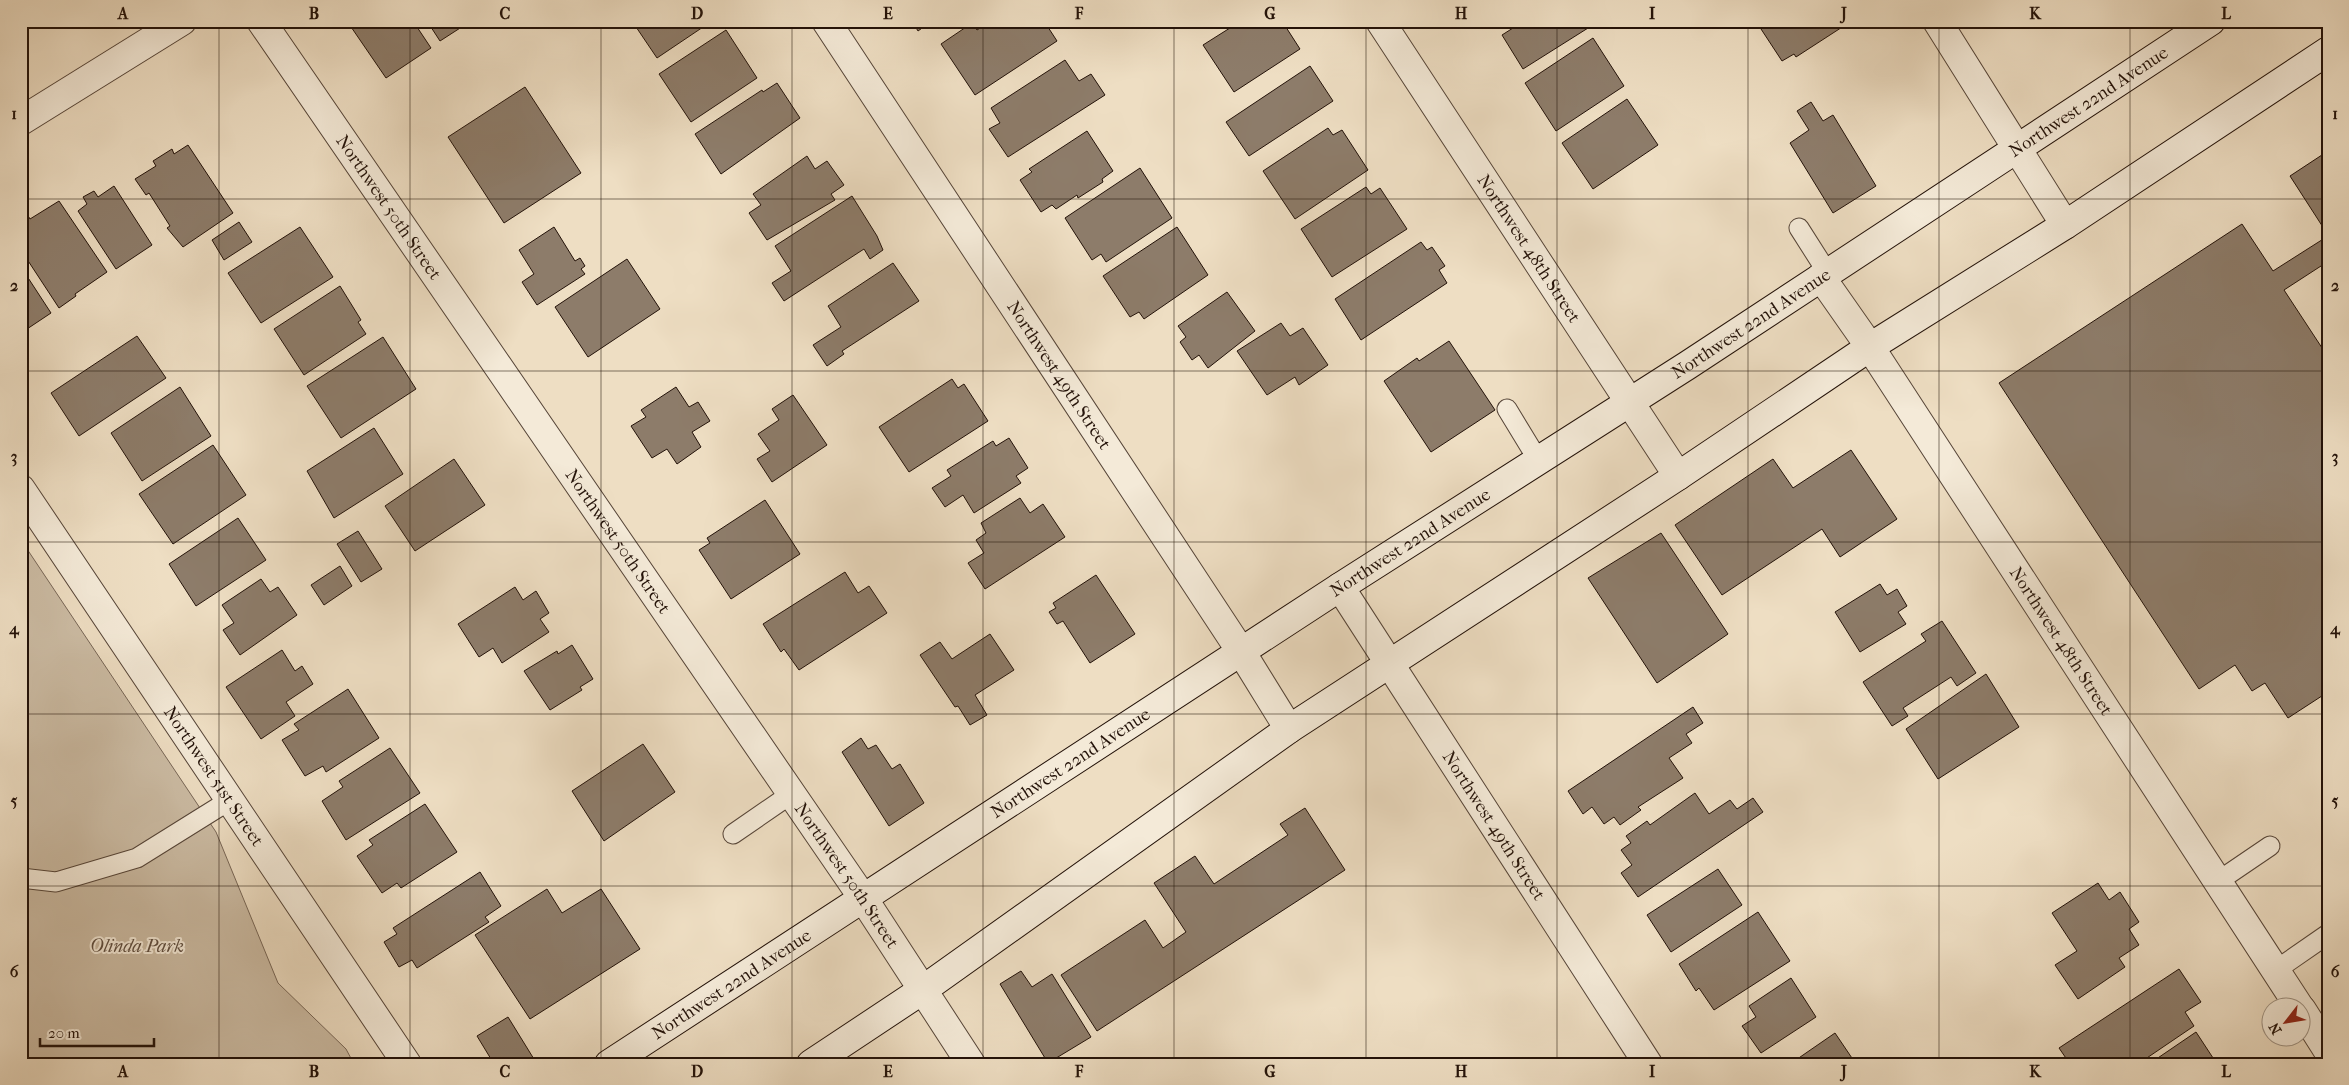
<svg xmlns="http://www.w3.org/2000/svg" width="2349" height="1085" viewBox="0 0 2349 1085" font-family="'IM FELL French Canon',serif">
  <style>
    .green { fill: #cbbba3; stroke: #776656 }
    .building { fill: #8d7c6a; stroke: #231209 }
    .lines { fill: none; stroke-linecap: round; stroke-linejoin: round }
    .service-casing { stroke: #564538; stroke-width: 21 }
    .minor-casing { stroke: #564538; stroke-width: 30 }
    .secondary-casing { stroke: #231209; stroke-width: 30 }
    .service { stroke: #f4ead8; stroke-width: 19 }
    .minor { stroke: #f4ead8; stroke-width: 28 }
    .secondary { stroke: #f4ead8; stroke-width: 28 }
    .grid { fill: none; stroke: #231209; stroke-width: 1; stroke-opacity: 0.55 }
    .labels { text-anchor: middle; stroke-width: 4; stroke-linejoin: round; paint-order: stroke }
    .street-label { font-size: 18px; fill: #231209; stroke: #f4ead8 }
    .park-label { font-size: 18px; font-style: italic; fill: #5e4d3f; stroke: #f4ead8 }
    .neatline { fill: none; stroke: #231209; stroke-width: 2 }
    .grid-label { font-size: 16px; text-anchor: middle; font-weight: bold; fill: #231209 }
  </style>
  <rect width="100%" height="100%" fill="#eedec3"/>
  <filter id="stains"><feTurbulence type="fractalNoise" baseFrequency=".004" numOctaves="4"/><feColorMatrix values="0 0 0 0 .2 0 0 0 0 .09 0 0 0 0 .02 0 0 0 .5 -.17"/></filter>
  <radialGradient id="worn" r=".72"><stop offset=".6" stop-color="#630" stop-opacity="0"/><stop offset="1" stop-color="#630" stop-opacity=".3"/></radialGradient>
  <path class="green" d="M21,540l195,292 62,151 68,66 8,15h-333z"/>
  <g class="building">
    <path d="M347,21h66l18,27 -45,30z"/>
    <path d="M427,21h44l-31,20z"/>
    <path d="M632,21h80l-55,37z"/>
    <path d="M912,21h20l-14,10z"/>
    <path d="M991,21h53l13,20 -82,54 -34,-51 31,-21 5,7z"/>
    <path d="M1241,21h41l18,28 -66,43 -31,-47z"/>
    <path d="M1524,21h71l1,2 -73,46 -21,-34z"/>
    <path d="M1772,21h78v1l-54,35 -2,-3 -12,7 -21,-32z"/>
    <path d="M726,30l31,48 -66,44 -32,-48z"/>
    <path d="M1593,38l31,48 -68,45 -31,-48z"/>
    <path d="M1065,60l14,21 12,-7 14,21 -97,62 -19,-28 11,-6 -9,-15z"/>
    <path d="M1310,66l23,35 -84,55 -23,-34z"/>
    <path d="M777,83l23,35 -79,56 -26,-40 67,-44 1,2z"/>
    <path d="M525,87l56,86 -77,50 -56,-86z"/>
    <path d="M1627,99l31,46 -65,44 -31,-46z"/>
    <path d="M1811,102l12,19 10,-6 43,71 -43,27 -43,-70 19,-13 -12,-19z"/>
    <path d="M1328,128l5,7 9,-5 26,40 -73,49 -32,-48z"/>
    <path d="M1087,131l26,40 -11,8 1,3 -25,16 -1,-3 -21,14 -4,-4 -11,7 -21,-32 12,-8 -3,-3z"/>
    <path d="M188,145l45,68 -50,34 -16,-19 3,-2 -21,-33 -3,2 -11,-16 21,-13 -3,-5 19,-12 2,5z"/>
    <path d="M2328,151v84l-38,-59z"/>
    <path d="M807,156l8,13 12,-8 17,24 -13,9 4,6 -68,40 -18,-27 12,-8 -8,-11z"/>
    <path d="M1140,168l32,50 -66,44 -5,-8 -9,6 -27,-42z"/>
    <path d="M114,186l38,59 -36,24 -38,-58 9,-7 -4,-7 11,-6 4,6z"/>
    <path d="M1366,187l5,7 9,-6 27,41 -75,48 -31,-48z"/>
    <path d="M852,196l25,40 6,14 -13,9 -6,-10 -80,52 -12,-18 19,-12 -16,-25z"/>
    <path d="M59,201l48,71 -32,22 1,2 -17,12 -38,-58v-32l6,-4 3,5z"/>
    <path d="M239,222l13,20 -28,18 -12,-20z"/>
    <path d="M2242,224l31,47 55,-35v40l-7,-10 -37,24 44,67v335l-40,26 -23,-35 -13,8 -17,-26 -36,24 -200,-306z"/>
    <path d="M300,227l33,50 -72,46 -33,-50z"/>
    <path d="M554,227l21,34 5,-3 5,8 -4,3 4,5 -48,31 -15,-23 12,-8 -15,-24z"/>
    <path d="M1177,227l31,48 -64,44 -5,-7 -9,5 -27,-41z"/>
    <path d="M1421,242l6,8 5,-3 13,19 -6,4 8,13 -86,57 -26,-41z"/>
    <path d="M627,259l33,50 -72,48 -33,-50z"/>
    <path d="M893,263l26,38 -77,50 2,3 -17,12 -14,-21 28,-18 -13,-21z"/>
    <path d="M21,267l30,46 -30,20z"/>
    <path d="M340,286l21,34 -3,2 8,12 -62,41 -30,-46z"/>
    <path d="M1227,292l28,39 -47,37 -9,-13 -7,5 -12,-18 6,-5 -8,-11z"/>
    <path d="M1281,323l9,13 13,-8 25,37 -29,20 -4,-8 -28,18 -30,-44z"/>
    <path d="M137,336l29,42 -87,58 -28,-43z"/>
    <path d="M383,337l33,52 -75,49 -34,-52z"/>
    <path d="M1449,341l46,69 -64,42 -47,-71 33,-23 2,3z"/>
    <path d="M952,379l6,9 6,-4 24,37 -79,51 -30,-45z"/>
    <path d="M180,387l31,49 -69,45 -31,-48z"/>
    <path d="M676,387l13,20 9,-5 12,19 -18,11 9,15 -24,17 -10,-15 -15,9 -21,-32 15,-9 -5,-7z"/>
    <path d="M793,395l34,50 -55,37 -15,-23 13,-8 -12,-17 21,-14 -7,-11z"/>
    <path d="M374,428l29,46 -69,44 -27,-47z"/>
    <path d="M1009,438l19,30 -12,8 5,7 -47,30 -11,-18 -18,12 -13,-19 19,-12 -4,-6 46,-29 3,5z"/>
    <path d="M213,445l33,50 -73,49 -34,-50z"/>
    <path d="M1851,450l46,69 -57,38 -18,-28 -100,66 -47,-70 98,-66 20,29z"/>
    <path d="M454,459l31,46 -70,46 -30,-45z"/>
    <path d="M1020,498l10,15 13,-9 22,33 -80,52 -17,-26 16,-10 -8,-13 10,-7 -5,-10z"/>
    <path d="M765,500l35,54 -69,45 -32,-49 11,-7 -3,-5z"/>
    <path d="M238,518l28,42 -70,46 -27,-42z"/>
    <path d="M358,531l24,38 -21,13 -24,-38z"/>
    <path d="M1661,533l67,101 -71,49 -69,-105z"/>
    <path d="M340,566l12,20 -28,19 -13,-20z"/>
    <path d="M845,572l13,21 11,-7 18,27 -88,57 -15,-21 -3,3 -18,-28z"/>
    <path d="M1096,575l39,59 -45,29 -27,-42 -6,3 -8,-12 7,-4 -3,-5z"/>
    <path d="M261,579l9,13 8,-5 19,28 -57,40 -17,-25 11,-7 -12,-18z"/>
    <path d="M1880,584l7,11 10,-6 10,17 -9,6 8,12 -46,28 -25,-40z"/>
    <path d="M515,587l8,13 13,-9 13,22 -9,6 9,13 -47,31 -9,-15 -14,9 -21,-33z"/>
    <path d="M1942,621l34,52 -19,13 -6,-9 -48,31 5,8 -16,10 -29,-44 63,-41 -5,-7z"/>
    <path d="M990,634l24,36 -39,25 12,20 -17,10 -12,-19 -3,1 -35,-52 20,-13 12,17z"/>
    <path d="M572,645l21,34 -13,8 2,3 -32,20 -26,-39 33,-20 1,3z"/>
    <path d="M282,650l13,21 7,-5 11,18 -27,18 9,14 -34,23 -35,-52z"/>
    <path d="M1986,674l33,53 -81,52 -32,-50z"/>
    <path d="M348,689l31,49 -53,34 -3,-6 -18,10 -23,-36 17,-10 -5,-6z"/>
    <path d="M1693,707l10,16 -17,11 6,9 -23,15 14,20 -45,29 3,3 -21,15 -6,-8 -10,7 -12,-17 -9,7 -15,-23z"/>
    <path d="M861,738l7,11 8,-4 16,24 8,-5 24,39 -35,23 -47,-74z"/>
    <path d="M643,744l32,48 -71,49 -32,-50z"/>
    <path d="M390,748l30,45 -74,47 -24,-39 21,-14 -4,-6z"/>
    <path d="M1695,793l14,21 21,-14 7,9 16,-11 10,14 -125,85 -17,-24 11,-8 -11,-15 10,-7 -5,-7 21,-15 3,4z"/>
    <path d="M425,804l32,48 -56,36 -4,-5 -15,10 -25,-37 16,-11 -4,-5z"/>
    <path d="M1305,808l40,62 -248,161 -36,-56 84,-55 18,28 23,-16 -32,-49 41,-27 19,28 74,-49 -8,-11z"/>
    <path d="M1718,869l24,36 -71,47 -24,-37z"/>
    <path d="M480,872l21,34 -16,11 4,5 -72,46 -5,-8 -13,7 -15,-25 13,-8 -4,-6z"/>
    <path d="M2098,883l11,17 11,-8 19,30 -10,7 10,16 -20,13 6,9 -47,32 -23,-34 22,-14 -25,-38z"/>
    <path d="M547,889l15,24 39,-24 39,60 -110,70 -55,-84z"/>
    <path d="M1758,912l32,49 -76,49 -15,-22 -3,3 -17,-27z"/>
    <path d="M2179,969l22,33 -16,10 9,14 -56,38h-68l-11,-16z"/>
    <path d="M1021,971l11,16 20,-13 39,63 -43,26 -48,-79z"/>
    <path d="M1791,978l25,39 -55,36 -19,-27 14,-9 -7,-11z"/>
    <path d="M508,1017l29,47h-43l-17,-28z"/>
    <path d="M2196,1032l21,32h-68z"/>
    <path d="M1835,1033l21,31h-66z"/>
  </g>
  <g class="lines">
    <g class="service-casing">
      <g id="service">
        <path d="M1799,228l28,44"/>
        <path d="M1507,409l31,51"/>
        <path d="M733,834l58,-40"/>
        <path d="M21,878l35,4 81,-24 93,-58"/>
        <path d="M2217,882l53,-36"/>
        <path d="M2276,970l52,-36"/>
      </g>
    </g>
    <g class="minor-casing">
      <g id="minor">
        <path id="s1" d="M261,21l602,877 108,166"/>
        <path id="s2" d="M826,21l416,632 47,76"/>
        <path id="s3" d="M1380,21l298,455"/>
        <path d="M1937,21l128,204"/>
        <path d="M21,121l161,-100"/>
        <path id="s4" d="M1821,277l49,70 430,661"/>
        <path id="s5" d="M21,489l386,575"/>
        <path id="s6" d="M1340,587l308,477"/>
        <path d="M2302,1010l26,41"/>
      </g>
    </g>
    <g class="secondary-casing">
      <g id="secondary">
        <path id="s7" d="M609,1064l731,-477 348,-222 523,-344"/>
        <path d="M811,1064l113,-75 365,-260 389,-253 192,-129 195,-122 263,-174"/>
      </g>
    </g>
    <use href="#service" class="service"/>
    <use href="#minor" class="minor"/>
    <use href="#secondary" class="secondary"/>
  </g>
  <path class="grid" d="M219,21v1043M410,21v1043M601,21v1043M792,21v1043M983,21v1043M1174,21v1043M1366,21v1043M1557,21v1043M1748,21v1043M1939,21v1043M2130,21v1043M21,199h2307M21,371h2307M21,542h2307M21,714h2307M21,886h2307"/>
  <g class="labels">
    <g class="street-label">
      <text dy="6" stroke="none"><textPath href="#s7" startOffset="1765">Northwest 22nd Avenue</textPath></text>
      <text dy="6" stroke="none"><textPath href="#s1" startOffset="226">Northwest 50th Street</textPath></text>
      <text dy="6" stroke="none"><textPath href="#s3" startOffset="272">Northwest 48th Street</textPath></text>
      <text dy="6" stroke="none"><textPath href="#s7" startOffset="1361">Northwest 22nd Avenue</textPath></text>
      <text dy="6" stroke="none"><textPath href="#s2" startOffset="424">Northwest 49th Street</textPath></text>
      <text dy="6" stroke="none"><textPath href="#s1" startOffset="631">Northwest 50th Street</textPath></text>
      <text dy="6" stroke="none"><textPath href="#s7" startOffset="956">Northwest 22nd Avenue</textPath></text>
      <text dy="6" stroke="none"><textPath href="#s4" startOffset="436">Northwest 48th Street</textPath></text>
      <text dy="6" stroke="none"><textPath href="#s7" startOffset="551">Northwest 22nd Avenue</textPath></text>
      <text dy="6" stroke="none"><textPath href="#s5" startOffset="346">Northwest 51st Street</textPath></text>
      <text dy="6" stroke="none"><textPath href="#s6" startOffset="284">Northwest 49th Street</textPath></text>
      <text dy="6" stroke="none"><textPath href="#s1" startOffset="1036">Northwest 50th Street</textPath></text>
      <text dy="6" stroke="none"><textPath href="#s7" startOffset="146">Northwest 22nd Avenue</textPath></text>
    </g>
    <g class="park-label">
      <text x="137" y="952">Olinda Park</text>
    </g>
  </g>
  <rect width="2349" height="1085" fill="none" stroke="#eedec3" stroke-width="55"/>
  <g transform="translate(2286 1022) rotate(239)"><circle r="24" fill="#f4ead8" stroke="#a09485"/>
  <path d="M0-4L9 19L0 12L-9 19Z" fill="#8f2418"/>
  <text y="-8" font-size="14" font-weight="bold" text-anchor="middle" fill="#231209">N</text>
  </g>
  <path d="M40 1038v8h114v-8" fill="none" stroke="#231209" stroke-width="2.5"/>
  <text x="48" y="1038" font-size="15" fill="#231209" stroke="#f4ead8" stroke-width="4" paint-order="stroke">20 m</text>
  <rect x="28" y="28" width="2294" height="1030" class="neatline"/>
  <g class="grid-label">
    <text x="123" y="19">A</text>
    <text x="314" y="19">B</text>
    <text x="505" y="19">C</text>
    <text x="697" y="19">D</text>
    <text x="888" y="19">E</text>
    <text x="1079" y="19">F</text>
    <text x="1270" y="19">G</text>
    <text x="1461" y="19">H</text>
    <text x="1652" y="19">I</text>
    <text x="1844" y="19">J</text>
    <text x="2035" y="19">K</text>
    <text x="2226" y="19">L</text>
    <text x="14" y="119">1</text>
    <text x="2335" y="119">1</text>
    <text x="14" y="291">2</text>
    <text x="2335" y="291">2</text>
    <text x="14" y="462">3</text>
    <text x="2335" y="462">3</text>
    <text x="14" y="634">4</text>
    <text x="2335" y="634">4</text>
    <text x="14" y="806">5</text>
    <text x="2335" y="806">5</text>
    <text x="14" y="977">6</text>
    <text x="2335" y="977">6</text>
    <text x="123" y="1077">A</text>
    <text x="314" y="1077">B</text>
    <text x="505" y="1077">C</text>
    <text x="697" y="1077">D</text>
    <text x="888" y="1077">E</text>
    <text x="1079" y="1077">F</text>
    <text x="1270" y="1077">G</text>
    <text x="1461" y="1077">H</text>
    <text x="1652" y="1077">I</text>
    <text x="1844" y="1077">J</text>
    <text x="2035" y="1077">K</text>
    <text x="2226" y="1077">L</text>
  </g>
  <rect width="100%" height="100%" filter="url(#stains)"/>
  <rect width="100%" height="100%" fill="url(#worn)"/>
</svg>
